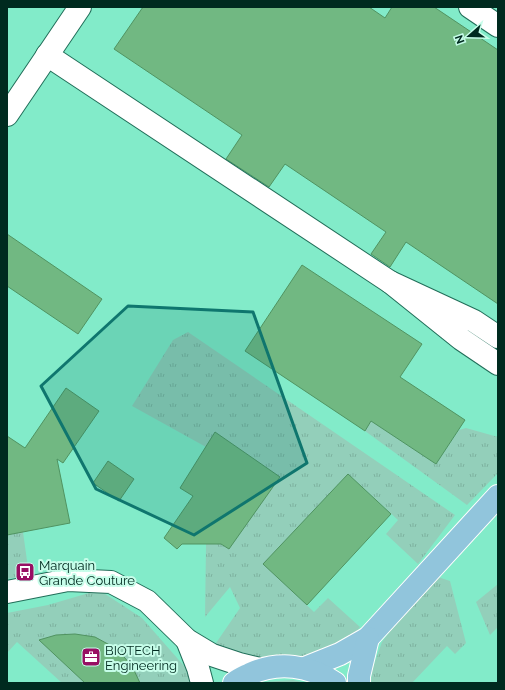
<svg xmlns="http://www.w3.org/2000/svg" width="505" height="690" viewBox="0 0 505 690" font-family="Raleway,sans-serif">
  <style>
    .built { fill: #82ebc9 }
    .grass { fill: url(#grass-tufts) }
    .building { fill: #71b882; stroke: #509361 }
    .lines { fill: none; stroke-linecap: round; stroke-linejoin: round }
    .minor-casing { stroke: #216e59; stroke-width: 24 }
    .major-casing { stroke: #fff; stroke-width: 24 }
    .minor { stroke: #fff; stroke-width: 22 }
    .major { stroke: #91c5dc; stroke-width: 22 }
    .marked { fill: #0f766e; fill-opacity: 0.2; stroke: #0f766e; stroke-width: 3; stroke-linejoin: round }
    .labels { text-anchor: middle; stroke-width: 4; stroke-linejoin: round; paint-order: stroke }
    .poi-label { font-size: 13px; fill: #002a1f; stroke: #c6fde9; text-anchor: start }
  </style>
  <defs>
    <pattern id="grass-tufts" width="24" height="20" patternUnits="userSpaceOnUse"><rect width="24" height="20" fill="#93cfba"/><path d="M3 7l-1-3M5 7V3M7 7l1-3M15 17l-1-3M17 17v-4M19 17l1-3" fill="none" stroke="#7db29f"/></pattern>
  </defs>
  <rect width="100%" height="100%" fill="#97f8d8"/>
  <rect class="built" x="7" y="7" width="491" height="676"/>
  <g class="grass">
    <path d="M188,332l267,183 -37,49 -32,-30 12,-14 -50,-46 -84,90 50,48 14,-14 32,29 -20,27 -35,14 -91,-22 26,-38 -10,-21 -25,30 1,-73h15l8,4 -14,-115 -9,14 -74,-41 41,-66z"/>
    <path d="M371,421l65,43 23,-34 7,-2 32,9v36l-31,32 -102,-74z"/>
    <path d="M23,532l6,43 -22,4v-44z"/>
    <path d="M438,577l12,4 16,62 -11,11 -8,-8 -35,37h-41l1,-13 10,-28 17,-23z"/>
    <path d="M498,584v43l-8,8 -14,-33z"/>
    <path d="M99,590l43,28 43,49 10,16h-133l-45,-41 -10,11v-40l41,-8z"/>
    <path d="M293,680l13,3h-43l1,-1z"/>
  </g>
  <g class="building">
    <path d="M143,7h226l16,11 7,-11h42l64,43v254l-92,-62 -16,25 -19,-13 15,-22 -101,-68 -16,23 -43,-28 16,-24 -128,-86z"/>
    <path d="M7,234l95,65 -24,35 -71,-48z"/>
    <path d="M302,265l120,79 -22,33 65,43 -29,44 -65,-43 -6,10 -120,-80z"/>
    <path d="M66,388l33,23 -36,52 -6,-4 13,64 -63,12v-99l18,12z"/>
    <path d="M215,432l65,45 -51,72 -8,-5h-39l-5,5 -13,-11 29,-42 -13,-8z"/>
    <path d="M108,461l26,18 -15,22 -26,-18z"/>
    <path d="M348,474l43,40 -84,91 -44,-41z"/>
    <path d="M75,634l20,3 22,12 15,17 8,17h-55l-46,-43 17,-5z"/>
  </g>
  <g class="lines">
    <g class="minor-casing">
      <g id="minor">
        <path d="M470,7l28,19"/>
        <path d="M47,55l343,227"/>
        <path d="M7,115l73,-108"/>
        <path d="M498,337l-24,-16 -84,-39 71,57 37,25"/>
        <path d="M7,592l61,-12 43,2 36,19 40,39 25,15 27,9 21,5"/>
        <path d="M187,640l11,28 4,15"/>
      </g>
    </g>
    <g class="major-casing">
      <g id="major">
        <path d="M305,668l35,-14 28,-16 130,-142"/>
        <path d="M234,683c5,-4 10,-6 16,-9 28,-13 60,-9 85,9"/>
        <path d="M359,683v-7l9,-38"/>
      </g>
    </g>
    <use href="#minor" class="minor"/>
    <use href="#major" class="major"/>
  </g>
  <path class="marked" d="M128,306l125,6 54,151 -113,72 -98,-46 -55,-103z"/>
  <defs>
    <g id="bus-square" transform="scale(1)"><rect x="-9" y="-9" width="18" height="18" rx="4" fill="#980f63" stroke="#c6fde9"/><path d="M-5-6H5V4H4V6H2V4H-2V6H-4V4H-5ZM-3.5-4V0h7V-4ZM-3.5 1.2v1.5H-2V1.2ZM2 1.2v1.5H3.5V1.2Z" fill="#fff"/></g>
    <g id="office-square" transform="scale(1)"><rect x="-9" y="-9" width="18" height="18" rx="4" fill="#980f63" stroke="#c6fde9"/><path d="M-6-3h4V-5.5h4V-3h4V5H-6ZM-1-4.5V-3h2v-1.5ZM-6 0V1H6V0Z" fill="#fff"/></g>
  </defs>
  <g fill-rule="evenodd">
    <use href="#bus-square" x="25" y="572"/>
    <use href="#office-square" x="91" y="657"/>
  </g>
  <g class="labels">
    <g class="poi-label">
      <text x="39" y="570">Marquain<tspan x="39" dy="15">Grande Couture</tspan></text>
      <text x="105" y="655">BIOTECH<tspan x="105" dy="15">Engineering</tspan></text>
    </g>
  </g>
  <rect width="505" height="690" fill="none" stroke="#002a1f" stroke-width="16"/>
  <g transform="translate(469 36) rotate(250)" stroke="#c6fde9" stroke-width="3" paint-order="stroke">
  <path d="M0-3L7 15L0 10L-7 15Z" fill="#002a1f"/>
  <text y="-6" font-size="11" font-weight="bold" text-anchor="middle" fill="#002a1f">N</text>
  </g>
</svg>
